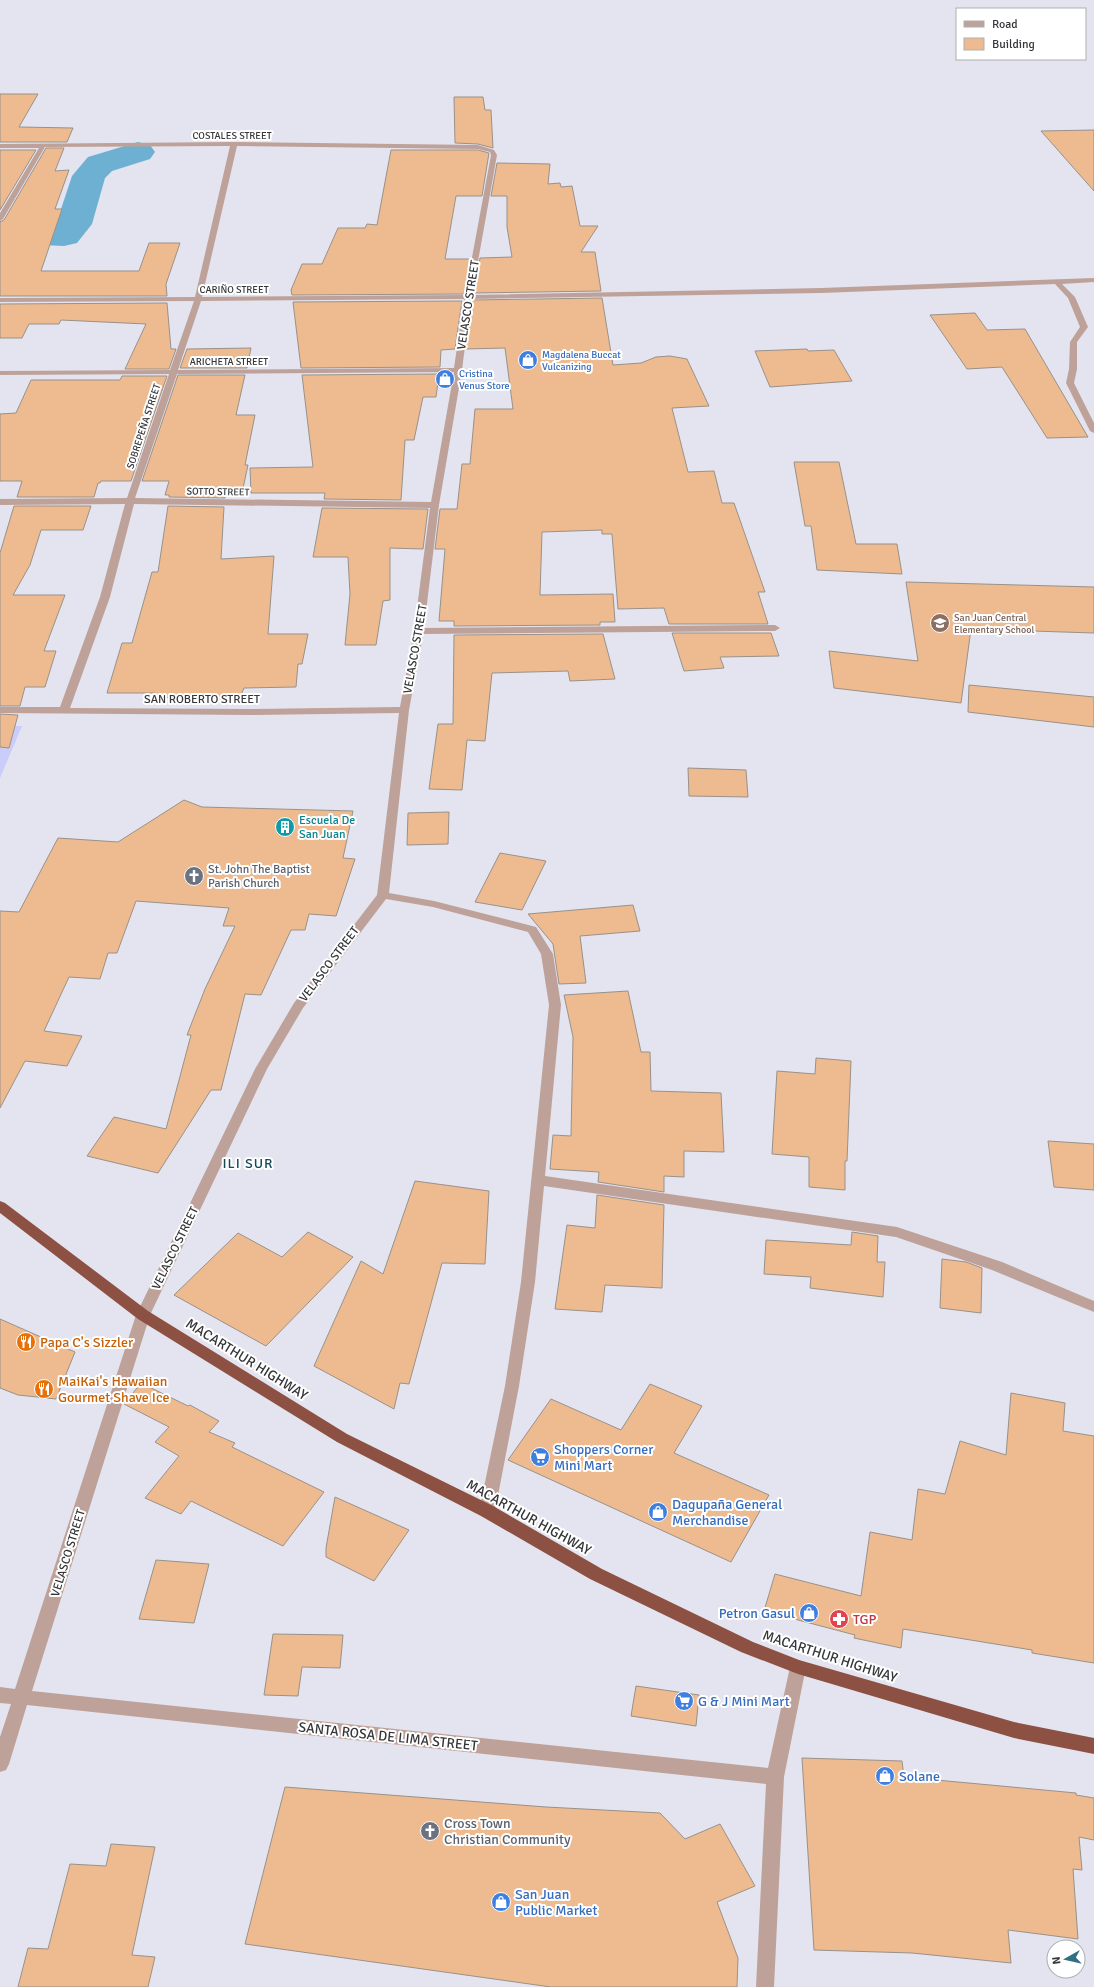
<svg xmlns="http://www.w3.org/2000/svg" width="1094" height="1987" viewBox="0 0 1094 1987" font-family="Signika,sans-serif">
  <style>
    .green { fill: #cacdfa }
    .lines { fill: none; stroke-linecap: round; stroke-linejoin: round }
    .river { fill: #6db0d1; fill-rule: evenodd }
    .building { fill: #eebb90; stroke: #999189 }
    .minor { fill: #bea199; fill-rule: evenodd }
    .highway { fill: #8c5143; fill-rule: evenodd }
    .labels { text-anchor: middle; stroke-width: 4; stroke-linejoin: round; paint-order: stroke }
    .far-street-label { font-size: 10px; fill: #35363a; stroke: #fff }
    .far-shop-label { font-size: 10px; fill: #366cbe; stroke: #fff; text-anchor: start }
    .far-education-label { font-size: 10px; fill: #785e54; stroke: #fff; text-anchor: start }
    .street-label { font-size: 12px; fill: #35363a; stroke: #fff }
    .culture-label { font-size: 12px; fill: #0d838f; stroke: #fff; text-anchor: start }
    .worship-label { font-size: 12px; fill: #5b616d; stroke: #fff; text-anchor: start }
    .quarter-label { font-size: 14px; letter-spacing: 1px; fill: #134958; stroke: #fff }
    .near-food-label { font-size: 14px; fill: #c56008; stroke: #fff; text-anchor: start }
    .near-street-label { font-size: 14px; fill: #35363a; stroke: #fff }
    .near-shop-label { font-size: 14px; fill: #366cbe; stroke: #fff; text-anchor: start }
    .near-health-label { font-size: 14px; fill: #be3a42; stroke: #fff; text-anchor: start }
    .near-worship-label { font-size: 14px; fill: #5b616d; stroke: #fff; text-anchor: start }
  </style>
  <rect width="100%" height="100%" fill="#e3e4ef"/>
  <path class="green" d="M0,726h22l-22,52z"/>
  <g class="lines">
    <path class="river" d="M138,142l12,3 5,7 -5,7 -38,12 -7,7 -13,46 -15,19 -13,3 -64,-3v-22l55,3 2,-3 15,-45 16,-19z"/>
  </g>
  <g class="building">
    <path d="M0,94h38l-19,33 54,1 -6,14h-67z"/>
    <path d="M454,97h29l2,13h6l2,38 -15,-4 -23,-1z"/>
    <path d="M1094,130v61l-53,-60z"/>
    <path d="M46,148h18l-9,23 14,-1 -14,39h7l-21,62h98l10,-28h31l-14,41 1,12h-167v-74l4,-2z"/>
    <path d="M0,150h36l-36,60z"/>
    <path d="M391,150h87l11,3 -7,43h-26l-11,63h25l-6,35 -172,1 -1,-5 11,-26h20l16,-36h27l2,-4 10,1z"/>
    <path d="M497,163l53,1 -2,20 12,-1 1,4 11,-1 8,40h18l-17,26h14l6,39 -127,2 6,-35 32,-1 -5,-30v-31h-16z"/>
    <path d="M602,298l11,67 28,-2 15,-6 14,-1 17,3 22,47 -37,2 16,64 26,-1 8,32h12l31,89h-7l10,32h-99l-5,-16 -46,1 -6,-75h-10v-4l-60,2 -2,63 73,-1 2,28h-15v3l-146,1v-5h-15l6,-72h-10l5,-40h17l5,-45h8l5,-55h38l-8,-61 -39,1 6,-49z"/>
    <path d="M462,301l-7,48 -14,1 -1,17 -139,1 -8,-66z"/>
    <path d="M167,303l4,46h5l-7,20h-44l21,-45 -85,-4 -2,4h-30l-7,14h-22v-34z"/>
    <path d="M975,313l12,17 38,-1 63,108 -41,1 -45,-71 -35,2 -37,-54z"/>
    <path d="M251,348l-4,20h-67l7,-19z"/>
    <path d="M807,349l1,2 26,-1 18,31 -82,6 -15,-36z"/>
    <path d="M439,374l-3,23h-13l-9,43h-9l-4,60 -77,-1 1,-6h-74l-1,-25 63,-1 -11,-92z"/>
    <path d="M178,375h67l-9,40h19l-10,50h3l-6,28h-17v5l-56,-1v-2h-4l4,-14h-27z"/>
    <path d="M122,376h45l-36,105h-30l-1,2h-2l-4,14h-77l5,-16h-22v-67l16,-1 15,-33h89z"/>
    <path d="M794,462h45l17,82h41l5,30 -85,-4 -6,-44h-6z"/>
    <path d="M14,506h77l-8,24h-42l-11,35 -17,30h52l-21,56h12l-11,36h-20l-5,19h-20v-153z"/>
    <path d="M168,506l56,1 -3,52 53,-3 -6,78h40l-6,30h-4l-2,23 -52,1 -5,12 -85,-3 1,-4h-48l15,-50h10l20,-71h6z"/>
    <path d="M322,508l106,1 -5,40 -33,-1v52l-7,1 -7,44h-31l5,-51 -2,-37h-35z"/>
    <path d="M906,582l188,5v46l-123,-4 -10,74 -127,-15 -5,-37 89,10z"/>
    <path d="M672,633h99l8,23 -59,1 4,11 -40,3z"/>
    <path d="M603,634l12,45 -45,2 -2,-10 -76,2 -7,68 -18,-1 -5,50 -33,-1 9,-65h15l1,-89z"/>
    <path d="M969,685l125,12v30l-126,-15z"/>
    <path d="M0,714l18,1 -9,33 -9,-1z"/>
    <path d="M688,768l58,2 2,27 -59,-1z"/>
    <path d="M184,800l18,7 151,4 -10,47 12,1 -19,57 -27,-2 -4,16h-14l-30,65 -16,-1 -24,96h-10l-53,83 -71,-17 27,-39 52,12 25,-94h-4l18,-46 30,-63h-12l6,-18 -93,-7 -19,52h-9l-8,26 -31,-2 -25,54 38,5 -15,30 -42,-5 -25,47v-197l19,1 39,-74 60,4z"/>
    <path d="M449,812l-1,32 -41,1 1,-32z"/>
    <path d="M500,853l46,8 -24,49 -47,-8z"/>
    <path d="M633,905l7,26 -60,5 6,47 -27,1 -6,-40 -25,-30z"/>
    <path d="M628,991l13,61h9l1,39 70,2 3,59 -40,-1v26l-20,-1v16l-66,-10 1,-10 -49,-3 3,-34 18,1 2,-99 -9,-42z"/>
    <path d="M816,1058l35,3 -4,100h-2v29l-36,-3v-30l-37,-3 5,-83 38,3z"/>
    <path d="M1048,1141l46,3v46l-40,-3z"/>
    <path d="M415,1181l74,10 -4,73 -43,-1 -33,121 -9,-1 -6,26 -80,-43 47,-105 22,13z"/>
    <path d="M597,1195l67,10 -2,83 -57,-3 -3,27 -47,-3 12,-84 28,3z"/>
    <path d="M308,1232l45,25 -87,89 -92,-51 64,-62 44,24z"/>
    <path d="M852,1232l26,4 -1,26h8l-2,35 -73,-9 1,-11 -47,-3 2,-34 85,5z"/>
    <path d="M942,1259l24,3 16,6 -1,45 -41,-5z"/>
    <path d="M0,1319l75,33 -19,47 -38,-4 -18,-7z"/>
    <path d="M141,1383l47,23 2,-1 29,16 -10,11 26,11 -3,4 92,45 -41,54 -92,-45 -10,13 -36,-16 34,-42 -24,-14 14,-15 -45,-23z"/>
    <path d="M650,1384l52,22 -28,47 95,42 -38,67 -223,-102 43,-61 70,31z"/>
    <path d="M1011,1393l54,10 -2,28 31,5v227l-62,-10v-3l-129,-21 -2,19 -47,-10 1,-3 -91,-24 11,-37 86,22 9,-64 42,8 6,-51 27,5 15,-53 46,14z"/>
    <path d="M335,1497l74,33 -35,51 -48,-24v-9z"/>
    <path d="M156,1560l53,4 -15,59 -55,-4z"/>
    <path d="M273,1634l70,1 -3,33 -38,-1 -4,29 -34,-1z"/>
    <path d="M636,1686l63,9 -3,31 -65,-10z"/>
    <path d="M802,1758l100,3 2,16 172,16v2l18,3v42l-15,-3 3,33 -9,-1 5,70 -70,-9 3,33 -99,-10 -98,-3z"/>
    <path d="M285,1787l261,20 114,6 25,26 35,-15 35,62 -38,16 21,56 -1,29h-186l-306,-43z"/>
    <path d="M111,1844l44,3 -23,108 23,2 -7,30h-130l10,-39 20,1 22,-85 36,2z"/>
  </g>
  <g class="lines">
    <path class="minor" d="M234,142l244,3 16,5 3,5 -25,140 349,-7 273,-10v4l-32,2 13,13 13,30 -11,15v27l-3,14 20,40v10l-4,-2 -24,-48 3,-14 1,-27 10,-15 -12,-29 -13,-14 -234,9 -350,6 -9,71 -23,135 -15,123 351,-3 5,3 -5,3 -352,3 -14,76 -20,183 45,8 102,26 17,27 8,51 -16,171 352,51 105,35 92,39v11l-102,-42 -96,-33 -352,-51 -9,96 -16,104 -24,125 -2,5 -6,1 -6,-1 -2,-5 26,-125 16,-104 28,-277 -8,-51 -13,-22 -95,-25 -47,-8 -83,109 -36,61 -117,246 -118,376 736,77 22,-101 2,-5 6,-2 6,2 2,5 -22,110 -10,210h-18l10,-203 -739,-79 -18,59 -3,6 -6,2v-35l11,-33 -11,-1v-16l15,2 121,-374 119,-246 39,-66 83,-108 22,-182 -149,2 -250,-2v-6h60l40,-110 25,-93 -125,1v-6l127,-1 42,-124 -169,1v-4l170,-1 24,-69 -194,1v-4l195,-1 35,-151 -185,1 -42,72 -3,2v-8l39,-65h-39v-4zM237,146l241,3 12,3 1,3 -26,140 -263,2zM464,299l-10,69 -276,2 23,-69zM454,372l-23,130 -296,-4 42,-124zM134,504l296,4 -16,123 -14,76 -150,2 -180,-1 40,-111z"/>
    <path class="highway" d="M0,1201l5,2 143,108 199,123 146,72 109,63 151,73 46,18 215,62 80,16v16l-80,-16 -216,-64 -57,-22 -151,-73 -109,-63 -144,-74 -199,-123 -138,-106z"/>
  </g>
  <defs>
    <g id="shop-disc" transform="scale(1)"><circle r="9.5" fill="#3f7fe0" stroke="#fff"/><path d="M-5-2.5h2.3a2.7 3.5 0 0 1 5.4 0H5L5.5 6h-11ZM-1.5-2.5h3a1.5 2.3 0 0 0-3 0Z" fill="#fff"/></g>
    <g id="school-disc" transform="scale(1)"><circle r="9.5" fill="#8d6e63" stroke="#fff"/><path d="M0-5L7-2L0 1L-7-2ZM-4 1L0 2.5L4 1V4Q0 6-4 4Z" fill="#fff"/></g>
    <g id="building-disc" transform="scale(1)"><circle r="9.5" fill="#0f9aa8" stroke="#fff"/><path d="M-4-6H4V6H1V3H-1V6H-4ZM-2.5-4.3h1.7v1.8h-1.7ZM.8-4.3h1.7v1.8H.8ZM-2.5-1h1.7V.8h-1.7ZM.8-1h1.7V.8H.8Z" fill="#fff"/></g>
    <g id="church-disc" transform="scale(1)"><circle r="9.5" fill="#6b7280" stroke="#fff"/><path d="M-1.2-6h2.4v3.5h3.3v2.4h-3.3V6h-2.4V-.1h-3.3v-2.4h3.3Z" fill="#fff"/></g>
    <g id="restaurant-disc" transform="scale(1)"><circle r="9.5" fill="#e8710a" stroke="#fff"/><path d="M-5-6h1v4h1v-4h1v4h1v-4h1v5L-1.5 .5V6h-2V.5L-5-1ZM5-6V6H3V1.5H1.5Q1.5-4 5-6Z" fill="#fff"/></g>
    <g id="supermarket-disc" transform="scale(1)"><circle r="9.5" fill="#3f7fe0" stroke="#fff"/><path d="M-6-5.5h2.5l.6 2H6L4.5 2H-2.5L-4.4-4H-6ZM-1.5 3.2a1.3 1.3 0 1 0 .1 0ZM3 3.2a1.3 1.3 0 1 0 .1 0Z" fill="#fff"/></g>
    <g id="pharmacy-disc" transform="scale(1)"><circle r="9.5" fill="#e0444e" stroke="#fff"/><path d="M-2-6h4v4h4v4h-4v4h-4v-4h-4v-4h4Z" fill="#fff"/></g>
  </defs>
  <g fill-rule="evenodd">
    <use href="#shop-disc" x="528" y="360"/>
    <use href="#shop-disc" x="445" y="379"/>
    <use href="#school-disc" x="940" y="623"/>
    <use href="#building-disc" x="285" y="827"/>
    <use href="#church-disc" x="194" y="876"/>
    <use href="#restaurant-disc" x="26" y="1342"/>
    <use href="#restaurant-disc" x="44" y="1389"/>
    <use href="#supermarket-disc" x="540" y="1457"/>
    <use href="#shop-disc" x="658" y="1512"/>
    <use href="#shop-disc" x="809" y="1613"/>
    <use href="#pharmacy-disc" x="839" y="1619"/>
    <use href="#supermarket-disc" x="684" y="1701"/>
    <use href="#shop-disc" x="885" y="1776"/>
    <use href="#church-disc" x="430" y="1831"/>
    <use href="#shop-disc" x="501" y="1902"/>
  </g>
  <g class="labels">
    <g class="far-street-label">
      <text x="232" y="139">COSTALES STREET</text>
      <text x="234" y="293">CARIÑO STREET</text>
      <text x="229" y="365">ARICHETA STREET</text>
      <text transform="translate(143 426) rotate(-72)" y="4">SOBREPEÑA STREET</text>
      <text transform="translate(218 491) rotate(1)" y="4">SOTTO STREET</text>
    </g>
    <g class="far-shop-label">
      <text x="542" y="358">Magdalena Buccat<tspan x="542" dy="12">Vulcanizing</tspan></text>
      <text x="459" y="377">Cristina<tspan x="459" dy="12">Venus Store</tspan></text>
    </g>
    <g class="far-education-label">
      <text x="954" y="621">San Juan Central<tspan x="954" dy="12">Elementary School</tspan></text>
    </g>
    <g class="street-label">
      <text transform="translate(468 305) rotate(-81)" y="4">VELASCO STREET</text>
      <text transform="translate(415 649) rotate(-80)" y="4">VELASCO STREET</text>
      <text x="202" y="703">SAN ROBERTO STREET</text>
      <text transform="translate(329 964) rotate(-53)" y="4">VELASCO STREET</text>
      <text transform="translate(175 1248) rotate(-64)" y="4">VELASCO STREET</text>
      <text transform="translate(68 1553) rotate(-73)" y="4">VELASCO STREET</text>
    </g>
    <g class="culture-label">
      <text x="299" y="824">Escuela De<tspan x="299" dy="14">San Juan</tspan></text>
    </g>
    <g class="worship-label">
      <text x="208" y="873">St. John The Baptist<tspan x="208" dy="14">Parish Church</tspan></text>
    </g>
    <g class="quarter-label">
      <text x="248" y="1168">ILI SUR</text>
    </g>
    <g class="near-food-label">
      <text x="40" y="1347">Papa C's Sizzler</text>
      <text x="58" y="1386">MaiKai's Hawaiian<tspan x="58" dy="16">Gourmet Shave Ice</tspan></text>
    </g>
    <g class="near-street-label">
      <text transform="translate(247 1359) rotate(32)" y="5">MACARTHUR HIGHWAY</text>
      <text transform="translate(529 1517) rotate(29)" y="5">MACARTHUR HIGHWAY</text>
      <text transform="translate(830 1656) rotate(18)" y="5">MACARTHUR HIGHWAY</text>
      <text transform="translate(388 1736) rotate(6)" y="5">SANTA ROSA DE LIMA STREET</text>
    </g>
    <g class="near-shop-label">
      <text x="554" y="1454">Shoppers Corner<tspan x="554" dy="16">Mini Mart</tspan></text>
      <text x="672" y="1509">Dagupaña General<tspan x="672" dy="16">Merchandise</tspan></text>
      <text x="795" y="1618" text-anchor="end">Petron Gasul</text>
      <text x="698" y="1706">G &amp; J Mini Mart</text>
      <text x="899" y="1781">Solane</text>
      <text x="515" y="1899">San Juan<tspan x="515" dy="16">Public Market</tspan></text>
    </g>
    <g class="near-health-label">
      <text x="853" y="1624">TGP</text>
    </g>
    <g class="near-worship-label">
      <text x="444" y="1828">Cross Town<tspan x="444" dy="16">Christian Community</tspan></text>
    </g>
  </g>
  <rect x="956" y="8" width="130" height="52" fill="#ffffff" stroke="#aeafb0"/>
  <rect x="964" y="21" width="20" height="6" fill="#bea199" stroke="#aeafb0"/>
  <text x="992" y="28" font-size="12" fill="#35363a">Road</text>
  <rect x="964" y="38" width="20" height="12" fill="#eebb90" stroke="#aeafb0"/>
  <text x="992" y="48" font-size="12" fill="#35363a">Building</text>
  <g transform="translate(1066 1959) rotate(262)"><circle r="19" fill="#ffffff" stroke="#aeafb0"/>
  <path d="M0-3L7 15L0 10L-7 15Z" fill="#307084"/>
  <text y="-6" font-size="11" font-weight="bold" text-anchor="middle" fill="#35363a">N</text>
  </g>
</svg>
